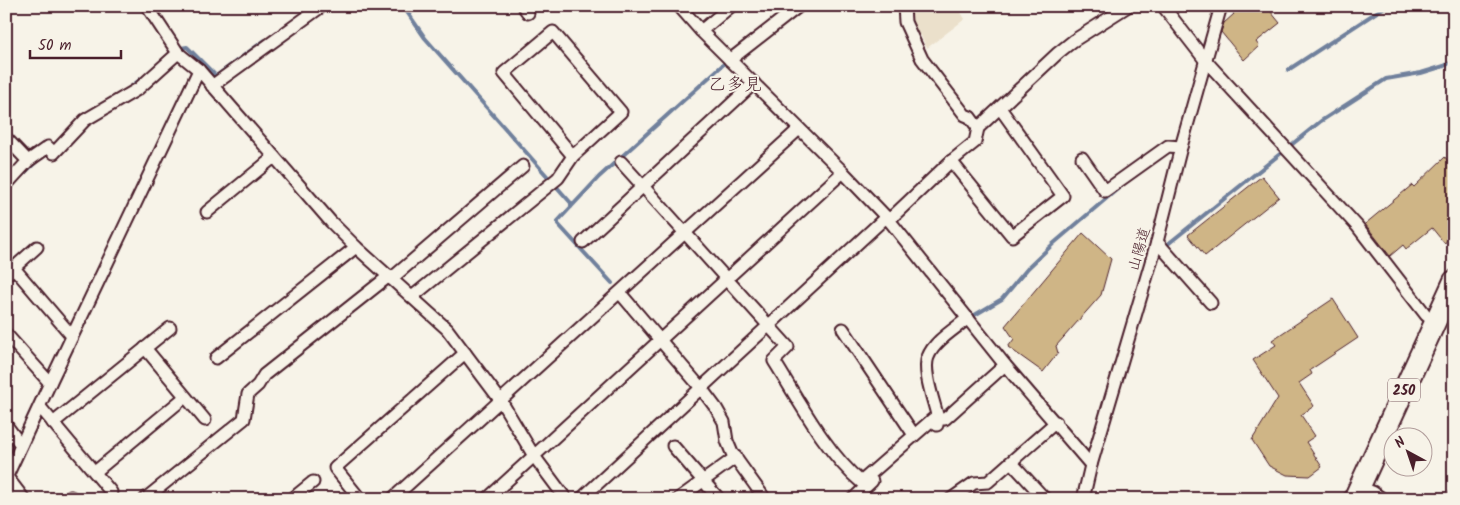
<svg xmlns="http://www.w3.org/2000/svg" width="1460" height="505" viewBox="0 0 1460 505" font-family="Kalam,'Klee One',sans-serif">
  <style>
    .built { fill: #ebe0cb }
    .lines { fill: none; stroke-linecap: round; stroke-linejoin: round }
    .stream { stroke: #70809c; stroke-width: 4 }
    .building { fill: #cfb586; stroke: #4a1f2b }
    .street-casing { stroke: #4a1f2b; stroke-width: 15 }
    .secondary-casing { stroke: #4a1f2b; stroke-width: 19 }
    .highway-casing { stroke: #4a1f2b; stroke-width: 24 }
    .street { stroke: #f7f3e8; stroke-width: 11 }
    .secondary { stroke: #f7f3e8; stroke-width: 15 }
    .highway { stroke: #f7f3e8; stroke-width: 20 }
    .labels { text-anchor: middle; stroke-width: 4; stroke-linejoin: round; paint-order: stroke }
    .shield { fill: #f7f3e8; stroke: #7e5f64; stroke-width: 1 }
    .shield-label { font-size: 14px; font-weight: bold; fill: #4a1f2b }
    .street-label { font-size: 15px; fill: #4a1f2b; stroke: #f7f3e8 }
    .quarter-label { font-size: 18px; fill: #4a1f2b; stroke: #f7f3e8 }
  </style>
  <rect width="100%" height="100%" fill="#f7f3e8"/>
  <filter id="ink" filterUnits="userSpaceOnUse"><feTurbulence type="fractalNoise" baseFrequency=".02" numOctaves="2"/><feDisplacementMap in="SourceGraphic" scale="10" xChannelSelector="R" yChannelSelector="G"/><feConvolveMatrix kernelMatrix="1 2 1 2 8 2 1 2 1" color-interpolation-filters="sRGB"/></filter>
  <g filter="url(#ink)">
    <path class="built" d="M908,6h49l8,13 -38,29 -6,-12 -9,-10z"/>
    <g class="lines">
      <g class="stream">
        <path d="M403,6l22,32 146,165v4l-13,14v3l54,59"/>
        <path d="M177,50l4,-2 6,-1 29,29 49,-36"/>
        <path d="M1288,70l98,-64"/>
        <path d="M128,89l14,-11"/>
        <path d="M20,177l17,-16"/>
        <path d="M571,207l28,-30 127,-115"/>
        <path d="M1168,244l153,-123 65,-42 35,-6 23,-7 10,-5"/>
        <path d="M973,316l29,-17 26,-31 25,-24 68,-58"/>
      </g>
    </g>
    <g class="building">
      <path d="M1236,6h43l-8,6 9,11 -24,19 3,4 -15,14 -23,-28 3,-9 10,-9 -3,-4z"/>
      <path d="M1445,157l9,12v55l-9,20 -13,-16 -26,21 -3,-4 -13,11 -25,-32 47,-39 2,2z"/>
      <path d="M1262,176l17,21 -74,59 -17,-21z"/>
      <path d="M1083,233l28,26 -10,36 -45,51 2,7 -15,19 -35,-25 6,-8 -9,-13z"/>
      <path d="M1333,299l25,39 -48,32 2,4 -13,9 15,23 -13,9 14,21 -9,6 16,25 -12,9 -23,-1 -18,-9 -17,-26 26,-42 -25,-38 23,-15 -4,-5z"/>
    </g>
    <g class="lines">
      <g class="street-casing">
        <g id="street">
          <path d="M147,6l31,47 21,17 132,152 25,25 91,82 54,72 33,55 32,43"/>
          <path d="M523,6l5,7"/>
          <path d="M679,6l22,25 142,141 46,48 116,145 86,100"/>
          <path d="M904,6l1,16 17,37 43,56 5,2 8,11"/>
          <path d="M1163,6l42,54 152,166 69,89 9,7"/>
          <path d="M701,31l30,-25"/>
          <path d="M730,60l69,-54"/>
          <path d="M212,86l110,-80"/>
          <path d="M6,138l22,23 -22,24"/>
          <path d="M1082,158l23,33 63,-45 13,1"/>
          <path d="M28,161l20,-14 6,6 31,-33 53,-31 40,-36"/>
          <path d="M951,161l61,75 51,-40 -63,-88"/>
          <path d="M621,162l167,185 -14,14c24,38 52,92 87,121l72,-63h12l60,-54"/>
          <path d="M207,212l67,-55"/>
          <path d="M889,220l60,-57 26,-21 3,-14 80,-75 15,-12 55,-35"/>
          <path d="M583,242l171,-159"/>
          <path d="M1157,242l54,61"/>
          <path d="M14,268l58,68"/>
          <path d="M6,275l31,-28"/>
          <path d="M391,279l132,-113"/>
          <path d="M620,293l81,95 15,20 8,14 3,19 5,12 33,46"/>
          <path d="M412,297l146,-119 15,-22 48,-44 -68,-80 -49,41 69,83"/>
          <path d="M843,329l71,106"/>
          <path d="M6,334l44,49"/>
          <path d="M145,348l60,72"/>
          <path d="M216,358l140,-111"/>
          <path d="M40,407l71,85"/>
          <path d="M53,423l117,-95"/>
          <path d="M6,425l15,20"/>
          <path d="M937,425l1,-6c-3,-15 -16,-48 -10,-62 6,-16 27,-28 40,-39"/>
          <path d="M673,446l46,53"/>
          <path d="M1011,462l34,37"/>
          <path d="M95,472l90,-75"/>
          <path d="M7,477l17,22"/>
          <path d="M6,478l44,-95 149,-313"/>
          <path d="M68,499l3,-2"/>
          <path d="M145,499l99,-80 4,-25 10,-9 6,-10 125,-99"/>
          <path d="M292,499l21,-17"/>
          <path d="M360,499l-25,-31 130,-115"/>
          <path d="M392,499l407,-370"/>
          <path d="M487,499l356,-327"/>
          <path d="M581,499l305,-282"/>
          <path d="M678,499l58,-42"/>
          <path d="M853,499l19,-18"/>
          <path d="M951,499l23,-16 14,-1 68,-60"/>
          <path d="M1083,499l8,-34 66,-223 24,-95 40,-141"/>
          <path d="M1452,499l2,-2"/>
        </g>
      </g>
      <g class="secondary-casing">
        <path id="secondary" d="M1358,489l14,5 7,5"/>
      </g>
      <g class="highway-casing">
        <path id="highway" d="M1354,499l100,-218"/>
      </g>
      <use href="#street" class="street"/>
      <use href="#secondary" class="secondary"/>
      <use href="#highway" class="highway"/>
    </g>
  </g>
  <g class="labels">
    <rect class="shield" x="1388" y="378.5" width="32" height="23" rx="4"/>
    <g class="shield-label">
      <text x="1404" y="395">250</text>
    </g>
    <g class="street-label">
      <text transform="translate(1139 249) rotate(-74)" y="5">山陽道</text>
    </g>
    <g class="quarter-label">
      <text x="735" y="90">乙多見</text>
    </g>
  </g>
  <rect width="1460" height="505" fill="none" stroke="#f7f3e8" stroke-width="25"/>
  <rect x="12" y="12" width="1435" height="480" fill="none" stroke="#4a1f2b" stroke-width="2" filter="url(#ink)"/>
  <g transform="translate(1408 452) rotate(320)"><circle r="24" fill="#f7f3e8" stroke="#b29e9c"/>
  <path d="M0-4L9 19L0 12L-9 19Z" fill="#4a1f2b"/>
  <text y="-8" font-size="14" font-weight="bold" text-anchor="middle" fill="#4a1f2b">N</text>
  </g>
  <path d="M30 50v8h91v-8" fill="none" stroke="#4a1f2b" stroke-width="2.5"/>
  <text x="38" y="50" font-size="15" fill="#4a1f2b" stroke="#f7f3e8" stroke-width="4" paint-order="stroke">50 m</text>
</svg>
